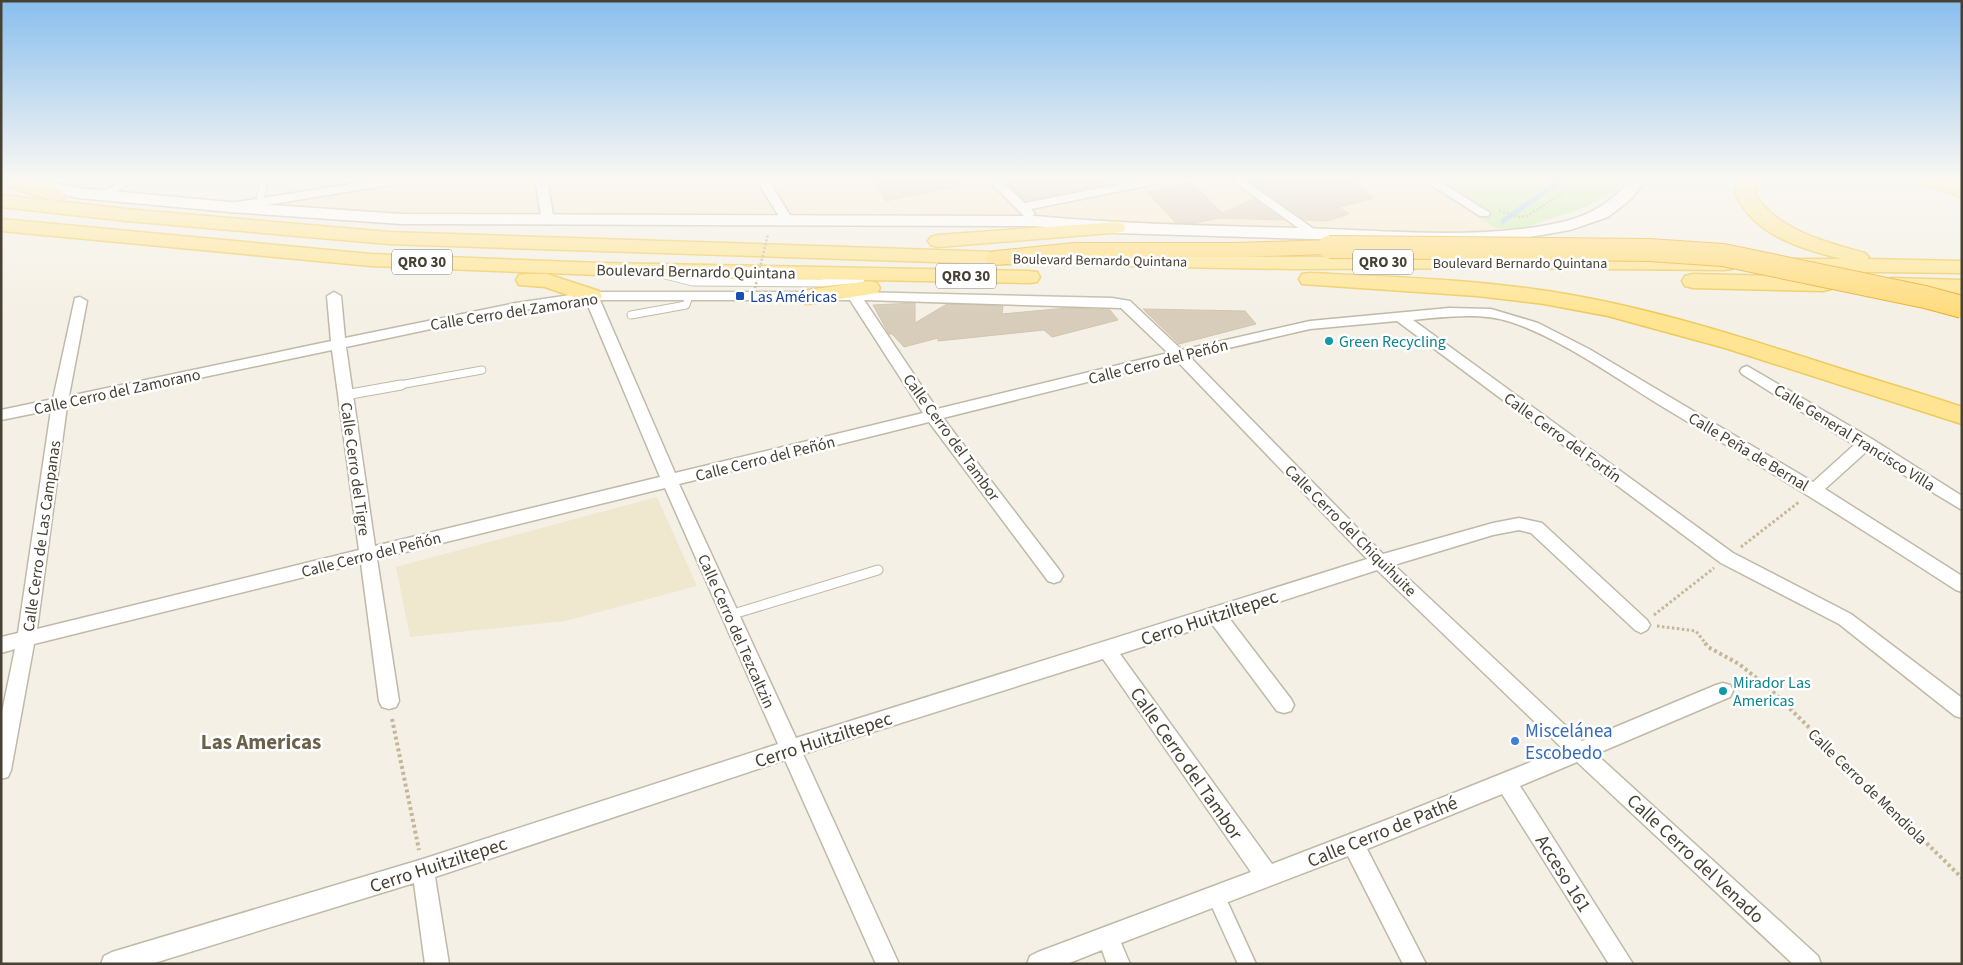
<svg xmlns="http://www.w3.org/2000/svg" width="1963" height="965" viewBox="0 0 1963 965" font-family="'Source Sans 3',sans-serif">
  <style>
    .commercial { fill: #f8e9ce }
    .education { fill: #efe7ce }
    .green { fill: #cbecaa }
    .lines { fill: none; stroke-linecap: round; stroke-linejoin: round }
    .stream { stroke: #9ccdf7; stroke-width: 5 }
    .building { fill: #d7cdba; stroke: #d2c5ac }
    .service-far1-casing { stroke: #c1b9a7; stroke-width: 9 }
    .service-casing { stroke: #c1b9a7; stroke-width: 11 }
    .pedestrian-casing { stroke: #c1b9a7; stroke-width: 3 }
    .minor-casing { stroke: #c1b9a7; stroke-width: 3 }
    .tertiary-casing { stroke: #c1b9a7; stroke-width: 3 }
    .primary-casing { stroke: #efc959; stroke-width: 3 }
    .trunk-casing { stroke: #ecad28; stroke-width: 2 }
    .path-far2 { stroke: #c4b697; stroke-width: 2.5; stroke-dasharray: 2 2; stroke-linecap: butt }
    .path-far1 { stroke: #c4b697; stroke-width: 3; stroke-dasharray: 2.5 2.5; stroke-linecap: butt }
    .path { stroke: #c4b697; stroke-width: 4; stroke-dasharray: 3 3; stroke-linecap: butt }
    .service-far1 { stroke: #fff; stroke-width: 7 }
    .service { stroke: #fff; stroke-width: 9 }
    .pedestrian { fill: #fff; fill-rule: evenodd }
    .minor { fill: #fff; fill-rule: evenodd }
    .tertiary { fill: #fff; fill-rule: evenodd }
    .primary { fill: #ffe593; fill-rule: evenodd }
    .trunk { fill: #ffdc7c; fill-rule: evenodd }
    .trunk-bridge-casing { stroke: #ecad28; stroke-width: 24; stroke-linecap: butt }
    .path-bridge { stroke: #c4b697; stroke-width: 2.5; stroke-dasharray: 2 2; stroke-linecap: butt }
    .trunk-bridge { stroke: #ffdc7c; stroke-width: 22 }
    .transit-dot { fill: #1a4fb4; stroke: #fff; stroke-width: 2 }
    .culture-dot { fill: #0f9aa8; stroke: #fff; stroke-width: 2 }
    .shop-dot { fill: #3f7fe0; stroke: #fff; stroke-width: 2 }
    .labels { text-anchor: middle; stroke-width: 5; stroke-linejoin: round; paint-order: stroke }
    .far-street-label { font-size: 14px; fill: #474134; stroke: #fff }
    .shield { fill: #fff; stroke: #7e7a71; stroke-width: 1 }
    .shield-label { font-size: 15px; font-weight: bold; fill: #474134 }
    .street-label { font-size: 16px; fill: #474134; stroke: #fff }
    .transit-label { font-size: 16px; fill: #164399; stroke: #fff; text-anchor: start }
    .culture-label { font-size: 16px; fill: #0d838f; stroke: #fff; text-anchor: start }
    .near-street-label { font-size: 19px; fill: #474134; stroke: #fff }
    .near-shop-label { font-size: 19px; fill: #366cbe; stroke: #fff; text-anchor: start }
    .near-neighbourhood-label { font-size: 21px; font-weight: bold; fill: #6b604a; stroke: #fff }
  </style>
  <rect width="100%" height="100%" fill="#f4f0e5"/>
  <g class="commercial">
    <path d="M12,179h88l-21,14z"/>
    <path d="M402,179h1026l56,34 29,22 -27,2 -451,-16h-487l-318,-14z"/>
  </g>
  <path class="education" d="M657,497l40,89 -132,35 -155,16 -14,-70z"/>
  <path class="green" d="M1420,179h203l-6,11 -29,16 -67,23 -26,-1z"/>
  <g class="lines">
    <path class="stream" d="M1503,221l60,-42"/>
  </g>
  <g class="building">
    <path d="M872,179h86v7l-72,15z"/>
    <path d="M1001,179h101l1,6 -77,16z"/>
    <path d="M1246,179h105l23,19 -35,9 10,7 -22,7 -22,-1z"/>
    <path d="M1191,182l31,31 32,-14 29,21 -64,-2 -23,5h-20l-29,-31z"/>
    <path d="M915,303v20l32,-19 56,2 -1,8 65,-6 43,2 8,10 -66,17 -8,-7 -106,11v-3l-34,9 -12,-13h-3l-16,-29z"/>
    <path d="M1143,309l102,2 11,13 -77,20z"/>
  </g>
  <g class="lines">
    <g class="service-far1-casing">
      <g id="service-far1">
        <path d="M210,179h46"/>
        <path d="M104,195l27,-16"/>
        <path d="M260,202l4,-23"/>
        <path d="M661,274l32,8 128,1 40,-4"/>
        <path d="M631,315l55,-10 3,-9"/>
        <path d="M394,386l88,-16"/>
      </g>
    </g>
    <g class="service-casing">
      <g id="service">
        <path d="M345,395l56,-10"/>
        <path d="M730,615l148,-45"/>
      </g>
    </g>
    <g class="pedestrian-casing">
      <path id="pedestrian" d="M1216,888l6,2 34,74h-18l-31,-68 3,-6z"/>
    </g>
    <g class="minor-casing">
      <g id="minor">
        <path d="M383,179h25l-6,4 -172,28 -6,-4 6,-4z"/>
        <path d="M535,179h12l7,42 -2,3h-8l-2,-3z"/>
        <path d="M756,179h12l25,41 -2,3h-8z"/>
        <path d="M987,179h12l26,24 121,-24h21l-6,4 -130,26 4,5 -6,4 -4,-1z"/>
        <path d="M1230,179h13l75,53 -6,4 -4,-1z"/>
        <path d="M1422,179h14l54,34 -2,3h-8z"/>
        <path d="M334,292l7,4 4,42 171,-35 75,-11h263l258,6 18,3 52,49 128,-29 139,-13 42,1 47,14 51,26 224,133 41,-37 -112,-71 -2,-3 2,-3 5,-2 125,73 90,57v14l-96,-58 -41,37 137,87v16l-6,-2c-97,-63 -194,-124 -293,-183 -46,-28 -101,-68 -152,-85 -31,-10 -66,-5 -98,-2l320,233 118,61 111,84v20l-7,-2 -116,-92 -118,-61 -324,-242 -87,8 -120,28 193,197 110,-31 26,-5 23,5 105,97 3,5 -3,5 -6,3 -6,-3 -104,-97 -12,-3 -26,5 -99,30 188,176 134,-56 7,-2 7,2 3,6 -3,6 -134,57 222,202 3,8h-28l-216,-202 -57,24 113,178h-24l-107,-170 -135,55 59,115h-23l-55,-108 -227,87 9,21h-23l-5,-14 -35,14h-40l3,-8 8,-4 213,-80 -148,-213 -300,95 96,210h-23l-91,-204 -350,117 14,87h-24l-11,-81 -263,81h-50l3,-8 8,-4 311,-93 355,-115 -113,-256 -288,71 22,142 -3,6 -7,2 -7,-2 -3,-6 -18,-138 -327,81 -23,126 -3,7 -7,2v-62l14,-68 -14,4v-16l17,-4 33,-223 -50,10v-10l52,-11 22,-101 5,-1 7,4 -18,95 262,-55 -4,-45zM600,300h250l73,113 -248,60zM864,300l257,8 47,45 -231,56zM586,301l74,176 -285,69 -29,-199 170,-36zM332,350l27,200 -322,79 30,-223zM1176,360l191,199 -571,179 -117,-254 250,-62 119,159 6,2 6,-2 3,-5 -3,-5 -117,-153zM1377,570l186,179 -169,68 -122,47 -152,-210 92,-30 65,87 7,2 7,-2 3,-6 -3,-6 -62,-81z"/>
      </g>
    </g>
    <g class="tertiary-casing">
      <path id="tertiary" d="M4,179h28l47,9 151,14 171,12 634,2c98,9 196,10 294,13 75,3 165,10 237,-8 28,-7 47,-21 65,-42h16l-16,20 -23,18 -38,13 -57,10 -99,2 -298,-9 -81,-7 -634,-2 -171,-12 -151,-14 -73,-16z"/>
    </g>
    <g class="primary-casing">
      <g id="primary">
        <path d="M1,179h19l43,12 3,4 -3,4 -7,2 -7,-2 -48,-14z"/>
        <path d="M1737,179h19l-1,16c25,36 70,47 110,58l4,4 -2,2 95,2v12l-169,-2 -8,-1 -3,-5 3,-5 8,-1h48c-30,-8 -68,-18 -90,-42 -6,-6 -11,-15 -16,-22z"/>
        <path d="M1919,179h27l16,5v13l-40,-14z"/>
        <path d="M1,195l126,14 262,23 607,20 298,5 430,1 8,1 3,5 -3,5 -8,1 -214,-2 -216,1 -298,-5 -607,-20 -262,-23 -126,-14z"/>
        <path d="M1,219l370,35 229,9 429,8 8,1 3,5 -3,5 -8,1 -429,-8 -229,-9 -370,-35z"/>
        <path d="M1116,222l7,2 3,4 -3,4 -185,15 -7,-2 -3,-4 3,-4 7,-2z"/>
        <path d="M1310,273c89,4 179,7 267,23 87,16 171,43 255,70 43,14 87,26 130,41v17l-237,-76 -117,-32 -64,-12 -67,-8 -175,-12 -3,-5 3,-5z"/>
        <path d="M527,274h20l52,17 3,5 -3,5 -8,2 -46,-16 -26,-2 -3,-5 3,-5z"/>
        <path d="M1693,274l130,3 8,2 3,5 -3,5 -8,2 -130,-3 -8,-2 -3,-5 3,-5z"/>
        <path d="M1892,278l70,2v14l-70,-2 -8,-2 -3,-5 3,-5z"/>
        <path d="M869,281l8,2 3,5 -3,5 -69,11 -8,-2 -3,-5 3,-5 8,-2z"/>
      </g>
    </g>
    <g class="trunk-casing">
      <path id="trunk" d="M1329,240l8,2 3,5 -3,5 -8,2 -94,3h-161l-78,8 -8,-2 -3,-5 3,-5 8,-2 78,-8h161z"/>
    </g>
    <path class="path-far2" d="M1499,211l20,6 8,-1 57,-37"/>
    <g class="path-far1">
      <path d="M1741,547l58,-45"/>
      <path d="M1654,615l60,-47"/>
      <path d="M1657,626l39,5 10,13"/>
    </g>
    <g class="path">
      <path d="M1705,643l3,4 31,17 31,25 192,189"/>
      <path d="M392,719l27,131"/>
    </g>
    <use href="#service-far1" class="service-far1"/>
    <use href="#service" class="service"/>
    <use href="#pedestrian" class="pedestrian"/>
    <use href="#minor" class="minor"/>
    <use href="#tertiary" class="tertiary"/>
    <use href="#primary" class="primary"/>
    <use href="#trunk" class="trunk"/>
    <g class="trunk-bridge-casing">
      <path id="trunk-bridge" d="M1329,247l320,3 74,5 202,42 37,10"/>
    </g>
    <path class="path-bridge" d="M755,288l13,-54"/>
    <use href="#trunk-bridge" class="trunk-bridge"/>
  </g>
  <linearGradient id="sky" x2="0" y2="1"><stop stop-color="#89beee"/><stop offset="0.57" stop-color="#faf8f3"/><stop offset="1" stop-color="#faf8f3" stop-opacity="0"/></linearGradient>
  <rect width="1963" height="314" fill="url(#sky)"/>
  <rect class="transit-dot" x="735" y="291" width="10" height="10" rx="2.5"/>
  <g class="culture-dot">
    <circle cx="1329" cy="341" r="5"/>
    <circle cx="1723" cy="691" r="5"/>
  </g>
  <circle class="shop-dot" cx="1515" cy="741" r="5"/>
  <g class="labels">
    <g class="far-street-label">
      <text transform="translate(1100 260) rotate(1)" y="5">Boulevard Bernardo Quintana</text>
      <text x="1520" y="268">Boulevard Bernardo Quintana</text>
    </g>
    <g class="shield">
      <rect x="392" y="249.5" width="60" height="25" rx="4"/>
      <rect x="1353" y="249.5" width="60" height="25" rx="4"/>
      <rect x="936" y="263.5" width="60" height="25" rx="4"/>
    </g>
    <g class="shield-label">
      <text x="422" y="267">QRO 30</text>
      <text x="1383" y="267">QRO 30</text>
      <text x="966" y="281">QRO 30</text>
    </g>
    <g class="street-label">
      <text transform="translate(696 271) rotate(1)" y="6">Boulevard Bernardo Quintana</text>
      <text transform="translate(514 311) rotate(-9)" y="6">Calle Cerro del Zamorano</text>
      <text transform="translate(1158 361) rotate(-14)" y="6">Calle Cerro del Peñón</text>
      <text transform="translate(117 391) rotate(-12)" y="6">Calle Cerro del Zamorano</text>
      <text transform="translate(952 437) rotate(54)" y="6">Calle Cerro del Tambor</text>
      <text transform="translate(1563 437) rotate(36)" y="6">Calle Cerro del Fortín</text>
      <text transform="translate(1855 437) rotate(32)" y="6">Calle General Francisco Villa</text>
      <text transform="translate(1749 451) rotate(31)" y="6">Calle Peña de Bernal</text>
      <text transform="translate(765 458) rotate(-14)" y="6">Calle Cerro del Peñón</text>
      <text transform="translate(356 469) rotate(82)" y="6">Calle Cerro del Tigre</text>
      <text transform="translate(1351 530) rotate(45)" y="6">Calle Cerro del Chiquihuite</text>
      <text transform="translate(41 536) rotate(-82)" y="6">Calle Cerro de Las Campanas</text>
      <text transform="translate(371 554) rotate(-14)" y="6">Calle Cerro del Peñón</text>
      <text transform="translate(737 631) rotate(66)" y="6">Calle Cerro del Tezcaltzin</text>
      <text transform="translate(1868 786) rotate(44)" y="6">Calle Cerro de Mendiola</text>
    </g>
    <g class="transit-label">
      <text x="750" y="302">Las Américas</text>
    </g>
    <g class="culture-label">
      <text x="1339" y="347">Green Recycling</text>
      <text x="1733" y="688">Mirador Las<tspan x="1733" dy="18">Americas</tspan></text>
    </g>
    <g class="near-street-label">
      <text transform="translate(1209 617) rotate(-18)" y="7">Cerro Huitziltepec</text>
      <text transform="translate(823 739) rotate(-18)" y="7">Cerro Huitziltepec</text>
      <text transform="translate(1187 763) rotate(55)" y="7">Calle Cerro del Tambor</text>
      <text transform="translate(1382 831) rotate(-22)" y="7">Calle Cerro de Pathé</text>
      <text transform="translate(1696 858) rotate(43)" y="7">Calle Cerro del Venado</text>
      <text transform="translate(438 864) rotate(-18)" y="7">Cerro Huitziltepec</text>
      <text transform="translate(1564 873) rotate(58)" y="7">Acceso 161</text>
    </g>
    <g class="near-shop-label">
      <text x="1525" y="737">Miscelánea<tspan x="1525" dy="22">Escobedo</tspan></text>
    </g>
    <g class="near-neighbourhood-label">
      <text x="261" y="749">Las Americas</text>
    </g>
  </g>
  <rect width="1963" height="965" fill="none" stroke="#474134" stroke-width="5"/>
</svg>
